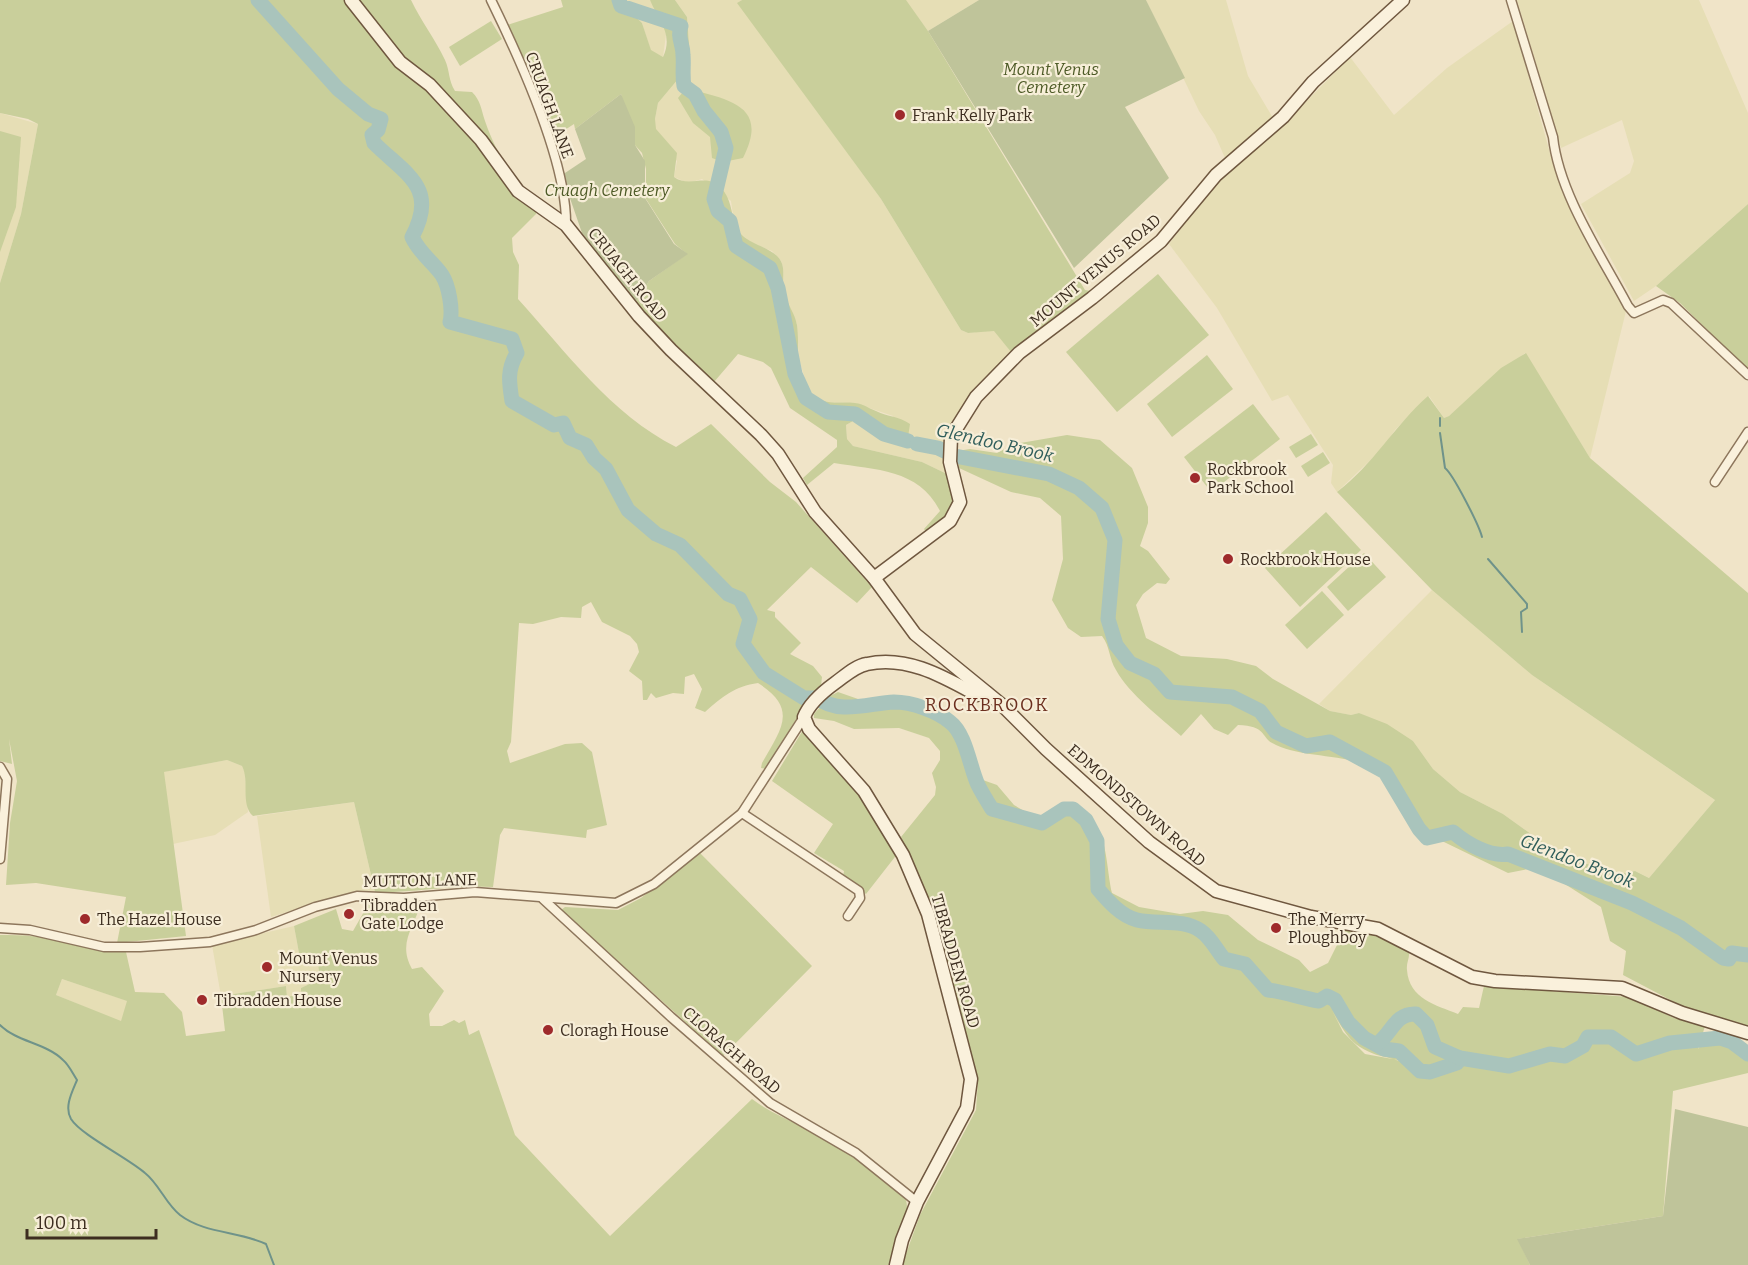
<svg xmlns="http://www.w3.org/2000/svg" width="1748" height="1265" viewBox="0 0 1748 1265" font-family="Bitter,serif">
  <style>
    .farmland { fill: #e6deb5 }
    .green { fill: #c9cf9b; fill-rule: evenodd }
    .cemetery { fill: #bfc49a }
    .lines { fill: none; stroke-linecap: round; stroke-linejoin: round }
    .stream { stroke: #6f938a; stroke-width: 2 }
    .river { stroke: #a9c4bc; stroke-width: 15 }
    .street-casing { stroke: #8d765c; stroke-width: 11 }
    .secondary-casing { stroke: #6f573f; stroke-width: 15 }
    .street { stroke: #faf1dc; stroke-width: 8 }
    .secondary { stroke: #faf1dc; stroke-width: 12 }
    .poi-dot { fill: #9e2a2b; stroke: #f7eed8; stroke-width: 2 }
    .labels { text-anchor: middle; stroke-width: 4.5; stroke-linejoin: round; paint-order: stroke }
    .park-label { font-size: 16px; font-style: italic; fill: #4d5a26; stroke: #f7eed8 }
    .street-label { font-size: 16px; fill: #3d2e20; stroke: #f7eed8 }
    .poi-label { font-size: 16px; fill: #3d2e20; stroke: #f7eed8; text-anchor: start }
    .water-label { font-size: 18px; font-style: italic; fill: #2f5d5a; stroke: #f7eed8 }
    .neighbourhood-label { font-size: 18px; letter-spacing: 1.5px; fill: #6b2e1e; stroke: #f7eed8 }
  </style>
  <rect width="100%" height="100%" fill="#f0e4c8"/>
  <g class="farmland">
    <path d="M624,0h26l14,23 2,12 -3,22 -12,-6 -9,-28 -14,-14z"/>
    <path d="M675,0h67l-4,3 143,196 80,131 7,3 26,-3 17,22 -41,44 -22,31 -5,29 4,18 -25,-12 -69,-16 -6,-7 -1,-14 7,-4 49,18 -9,-23 -39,-13 -33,-1 -13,-12 -9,-31 -2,-35 -13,-30 -1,-27 -2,-6 -9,-10 -19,-7 -12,-10 -7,-12 -3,-21 -29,-22 -14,4 -14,-6 3,-16 -22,-32v-10l3,-16 26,-31 6,-14 -3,-41z"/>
    <path d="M905,0h74l-51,31z"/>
    <path d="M1146,0h80l22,76 25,42 -48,40 -10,-23 -16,-24z"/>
    <path d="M1517,0h182l49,113v91l-92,82 -22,15 -53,-97 49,-31 4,-12 -12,-41 -61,28z"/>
    <path d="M1513,21l37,132 15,43 61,115 -36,147 -65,-105 -76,63 -5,2 -15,-22 -34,34 -13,19 -45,43 -6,-9 2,-18 -45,-70 -16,6 -55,-93 -48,-64 47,-62 77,-67 57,-58 44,58 53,-47z"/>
    <path d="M0,113l38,11 -17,90 -21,69z"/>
    <path d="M1432,590l100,85 183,125 -66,78 -14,-7 -16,3 -35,-11 -39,-19 -42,-30 -43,-22 -27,-23 -20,-28 -54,-28 -8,2 -21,-4 -11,-7z"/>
    <path d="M227,760l15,6 3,6 3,40 -33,23 -42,9 -10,-72z"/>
    <path d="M354,802l21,90 -12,-1 -21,4 -71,22 -14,-101z"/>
    <path d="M294,926l5,27 18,2 4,24 -20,9 1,6 -15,3 -1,-11 -65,10 -9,-51z"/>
    <path d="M62,979l66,22 -7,21 -65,-27z"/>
  </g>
  <g class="green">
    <path d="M0,0h411c10,21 24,39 34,60 5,11 3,20 10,31l17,1c9,9 9,17 13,29 11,32 28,60 55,81l-4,12 -24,24 1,14 6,13 -1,34c48,53 93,115 158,148l35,-23 59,58 26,20 76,85 -15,16 -46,-36 -44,43 8,2v5l26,26 -11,11 23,12 9,11 -1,9 -16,18 -38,65 -6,-1 1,-5c19,-34 37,-54 -4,-80 -23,3 -36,14 -53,29l-10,-4 7,-19 -8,-15 -9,3 -1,17 -11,-1 -17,5 -5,-5 -4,7h-4l-1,-19 -13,-10 10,-19 -2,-8 -7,-8 -28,-14 -11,-20 -9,5 -1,11 -20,-1 -28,7 -14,-1 -8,119 -4,9 3,12 55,-19 17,-1 10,9 15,73 -20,5 -1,8 -82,-10 -4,7 -7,52c-39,-3 -79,6 -118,5l-21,-90 -101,14c-13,-12 -3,-35 -11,-50l-15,-6 -63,12 22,164 -69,7 9,-46 -90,-14 -30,2 4,-62 7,-42 -8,-42 3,25 -12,-3v-478l21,-69 17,-90 -10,-5 -28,-6z"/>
    <path d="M561,0h63l4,9 14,14 9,27 12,7c11,-23 -5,-37 -13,-57h25l12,17 3,41 -6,14 -26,31 -3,16 1,10 21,24 -3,24c15,11 33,-4 46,10 15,14 9,34 22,48 12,12 39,14 41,33 1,9 -1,18 2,27 3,10 10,19 12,30 3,21 -3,48 12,66 14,16 28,10 46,12 9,1 13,5 21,8 12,6 23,5 34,13l-2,13 -6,2 -49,-18 -7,4 1,14 6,7 69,16 25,12c10,35 8,36 -19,60l-4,-5 16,-18c-21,-42 -64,-41 -106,-48l-27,22 -4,-7 34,-31v-7l-47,-32 -19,-40 -8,-6 -25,-8 -24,28 -42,-37 -37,-42 14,-22 38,-27 -12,-10 -29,-45v-30l-4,-16 -8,-9 -13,-50 -46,35 -1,-5 -23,15 -21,-63 -23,-51 56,-18z"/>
    <path d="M742,0h164l22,31 157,259 6,1 -36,30 -44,31 -17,-21 -26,2 -7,-3 -80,-131 -144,-196z"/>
    <path d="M491,21l11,18 -42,27 -11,-19z"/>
    <path d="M692,90c39,10 77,17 51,68l-20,4 -11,-4 -2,-21 -17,-14 -15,-25 5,-6z"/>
    <path d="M0,131l21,6 -5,70 -16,45z"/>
    <path d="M1748,204v166l-68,-67 -24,-17z"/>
    <path d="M1158,274l51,61 -92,77 -51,-60z"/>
    <path d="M1526,353l64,105 158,135v437l-49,-15 -76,-40 3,-24 -16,-10 -9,-34 -63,-40 -30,6 -64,-31 -27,-6c-14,-20 -26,-54 -47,-68 -20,-14 -67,-10 -94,-23 -17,-7 -7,-19 -38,-20l-10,10 -14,-6 -13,-15 -20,22c-20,-18 -52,-42 -65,-66 -7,-11 -6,-24 -14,-34l-21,1 -13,-9 -16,-28 11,-41 -2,-43 -21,-18 -29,-6 -52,-24 -2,-17 13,-2 27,4 17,-9 53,-9 33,5 32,28 16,39v16l-8,23 8,5 22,28 -4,5 -9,-1 -14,11 -7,11 10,33 35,18 46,3 29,7 17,13 57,32 21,4 8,-2 28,11 26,17 20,28 27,23 43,22 42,30 39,19 35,11 16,-3 14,7 66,-78 -183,-125 -100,-85 -95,-98c36,-27 58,-67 91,-96l16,22 5,-2 52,-48z"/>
    <path d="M1207,355l26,34 -61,48 -25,-33z"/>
    <path d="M1253,404l27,35 -69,53 -27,-35z"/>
    <path d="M1311,434l7,11 -22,13 -7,-11z"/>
    <path d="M1323,452l7,11 -22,14 -7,-11z"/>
    <path d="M1326,512l35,38 -61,57 -35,-39z"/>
    <path d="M1364,553l22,24 -38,34 -21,-24z"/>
    <path d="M1322,591l22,24 -37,34 -22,-24z"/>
    <path d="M838,692l43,15 36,-3 14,3 12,6 22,18 6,14 1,18 8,16 17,6 17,20 27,16 26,-16c43,14 37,51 45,88l27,14 41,7 23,-3 25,4 30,25 41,20 11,12 18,-9 17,-34 30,4 34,18c1,7 -3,12 -2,19 2,29 29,35 51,44l5,-7 16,1 5,-22 145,11 45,21 31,8 -7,23 3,-4c25,-4 25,3 47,12v16l-75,18 -10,125 -145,23 12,26h-628l18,-50 56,-105 2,-30 -50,-182 -27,-61 34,-42 1,-8 -4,-14 8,-13v-9l-11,-13 -30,-10 -45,1 -20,-8 -20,-3v-4l16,-18zM1332,1010c7,13 15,29 28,37 23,15 39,6 63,29l-25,-16 -33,-6 -22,-22z"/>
    <path d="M803,730l49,53 46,70 -32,41 -23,-17 1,-6 -30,-18 19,-29 -61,-43z"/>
    <path d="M699,852l113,114 -89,90 -162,-146 4,-3 53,3 23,-12z"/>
    <path d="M421,902c-6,25 -24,40 -9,67l10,-2 22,24 -15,23 1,12h12l12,-6 5,3 6,-3 4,15 10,-5 36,105 95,101 142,-137c17,13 34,19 52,29 34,18 71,42 100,67 10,19 -7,51 -13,70h-891v-330c22,0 44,1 66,6 22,5 37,10 60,11l9,40 29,1 18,19 4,24 39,-5 -4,-35 65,-10 1,11 14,-3v-6l19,-9 -3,-24 -18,-2 -5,-27 42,-17 6,20 11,2 16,-28zM62,979l65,22 -6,20 -65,-26z"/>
  </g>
  <g class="cemetery">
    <path d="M979,0h167l39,78 -60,29 44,71 -95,90 -146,-237z"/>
    <path d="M621,94l14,33v18l10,16v37l29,46 14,10 -39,27 -14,22 -53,-70 -20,-58 24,-16 -11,-30z"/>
    <path d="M1675,1109l73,18v138h-218l-13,-26 146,-23z"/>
  </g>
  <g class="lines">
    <g class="stream">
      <path d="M1440,426v-8"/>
      <path d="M1440,433l5,35c8,6 34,57 37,69"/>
      <path d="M1488,559l39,45v4l-6,4 1,20"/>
      <path d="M0,1025c17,17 46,18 63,35 6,5 10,14 14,20 -5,12 -13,27 -6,39 10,16 57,39 74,54 14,11 21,31 35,42 25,19 59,16 86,29l8,21"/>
    </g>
    <g class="river">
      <path d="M258,0l80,89 30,25 13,5 -3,11 -6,5 2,8c31,31 65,44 38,94 8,17 20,24 30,38 7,11 11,35 8,47l62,17 5,14c-10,17 -8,29 -5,48l42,24 9,-2 7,15 16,7 8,13 12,11 22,41 28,24 24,11 48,49 12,5 10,20 -7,25 21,29 40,25h14c20,17 52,5 76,4 18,0 43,9 56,20 16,12 20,46 28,63 4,8 9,16 14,24l50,14 22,-14h9l13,11 11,21 1,48c10,12 23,27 39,31 21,5 45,-2 64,11 10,7 15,18 23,28l21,5 23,26c18,2 33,8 51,11l8,-5 8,4 13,22 16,16 20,11 15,2 21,20 10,1 27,-9 3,-5"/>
      <path d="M619,0l2,6 60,20c-4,12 2,17 2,29 1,11 -1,20 1,31l11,8 9,17 17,21 5,16 -12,51 4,12 12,10 6,25 34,22 8,20 17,86 11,24 22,14 27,2 29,20 24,7"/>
      <path d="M917,444l21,4 17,8 94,18 30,14 23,20 13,32 -7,79 8,26 14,18 24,11 16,18 62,5 28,14 16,21 30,14 24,-4 55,30 34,57 8,9 26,-6c14,12 37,25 55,22l124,49 49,25 42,30 6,1 3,-6 16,2"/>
      <path d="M1377,1044c15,-11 18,-31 39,-30l11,11 8,22 25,11 49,8 41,-12 15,2 18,-10 5,-9h23l25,17 34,-11 50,-5 12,4 16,12"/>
    </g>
    <g class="street-casing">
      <g id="street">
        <path d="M491,0c28,57 76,162 75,225"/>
        <path d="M1511,0l42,137c6,57 48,118 75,169l6,7 29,-13 8,3 77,72"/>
        <path d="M1715,482l33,-50"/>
        <path d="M0,767l7,12 -7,80"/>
        <path d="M742,813l117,78 1,7 -12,18"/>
        <path d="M543,899l128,118 99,86 86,50 61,49"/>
        <path d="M0,928l30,2 74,17h36l70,-5 46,-12 59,-23 42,-11 47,2 71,-6 141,11 38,-19 88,-71 62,-96"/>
      </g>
    </g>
    <g class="secondary-casing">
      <g id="secondary">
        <path d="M351,0l49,62 30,23 51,55 37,51 48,34 73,91 32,34 90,85 17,19 37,58 59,66 41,56 87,71 44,44 103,93 67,49 95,26 67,12 94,48 23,4 127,7 60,25 66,20"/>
        <path d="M874,578l76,-57 10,-19 -10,-40 1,-25 25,-40 43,-44 73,-55 69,-57 55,-66 67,-58 30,-35 90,-82"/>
        <path d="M896,1265l6,-25 15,-38 50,-94 4,-29 -43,-165 -25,-59 -39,-64 -55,-62 -5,-12c5,-13 20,-26 31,-34 10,-7 20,-17 32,-19 40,-9 77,13 110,31l10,-2"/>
      </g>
    </g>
    <use href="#street" class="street"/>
    <use href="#secondary" class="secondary"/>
  </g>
  <g class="poi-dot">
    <circle cx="900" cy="115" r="6"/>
    <circle cx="1195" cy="478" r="6"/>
    <circle cx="1228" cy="559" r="6"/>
    <circle cx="349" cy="914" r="6"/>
    <circle cx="85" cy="919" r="6"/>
    <circle cx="1276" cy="928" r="6"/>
    <circle cx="267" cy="967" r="6"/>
    <circle cx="202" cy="1000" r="6"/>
    <circle cx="548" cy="1030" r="6"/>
  </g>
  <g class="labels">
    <g class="park-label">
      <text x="1051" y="75">Mount Venus<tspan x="1051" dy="18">Cemetery</tspan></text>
      <text x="607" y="196">Cruagh Cemetery</text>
    </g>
    <g class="street-label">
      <text transform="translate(550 105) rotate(70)" y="6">CRUAGH LANE</text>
      <text transform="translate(1095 270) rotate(-40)" y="6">MOUNT VENUS ROAD</text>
      <text transform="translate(628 274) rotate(51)" y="6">CRUAGH ROAD</text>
      <text transform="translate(1137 805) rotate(41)" y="6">EDMONDSTOWN ROAD</text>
      <text transform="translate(420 880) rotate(-1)" y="6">MUTTON LANE</text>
      <text transform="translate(956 961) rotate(74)" y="6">TIBRADDEN ROAD</text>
      <text transform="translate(732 1050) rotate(41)" y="6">CLORAGH ROAD</text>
    </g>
    <g class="poi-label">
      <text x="912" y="121">Frank Kelly Park</text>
      <text x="1207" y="475">Rockbrook<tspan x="1207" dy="18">Park School</tspan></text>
      <text x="1240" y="565">Rockbrook House</text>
      <text x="361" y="911">Tibradden<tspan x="361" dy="18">Gate Lodge</tspan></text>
      <text x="97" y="925">The Hazel House</text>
      <text x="1288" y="925">The Merry<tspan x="1288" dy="18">Ploughboy</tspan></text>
      <text x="279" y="964">Mount Venus<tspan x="279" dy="18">Nursery</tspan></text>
      <text x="214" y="1006">Tibradden House</text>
      <text x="560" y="1036">Cloragh House</text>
    </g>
    <g class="water-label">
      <text transform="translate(995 443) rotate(13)" y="6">Glendoo Brook</text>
      <text transform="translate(1577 861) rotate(21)" y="6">Glendoo Brook</text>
    </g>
    <g class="neighbourhood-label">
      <text x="987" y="711">ROCKBROOK</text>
    </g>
  </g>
  <path d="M27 1229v9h129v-9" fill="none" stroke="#3d2e20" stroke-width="3"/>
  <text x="36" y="1229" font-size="18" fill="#3d2e20" stroke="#f7eed8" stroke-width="4.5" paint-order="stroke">100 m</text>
</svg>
